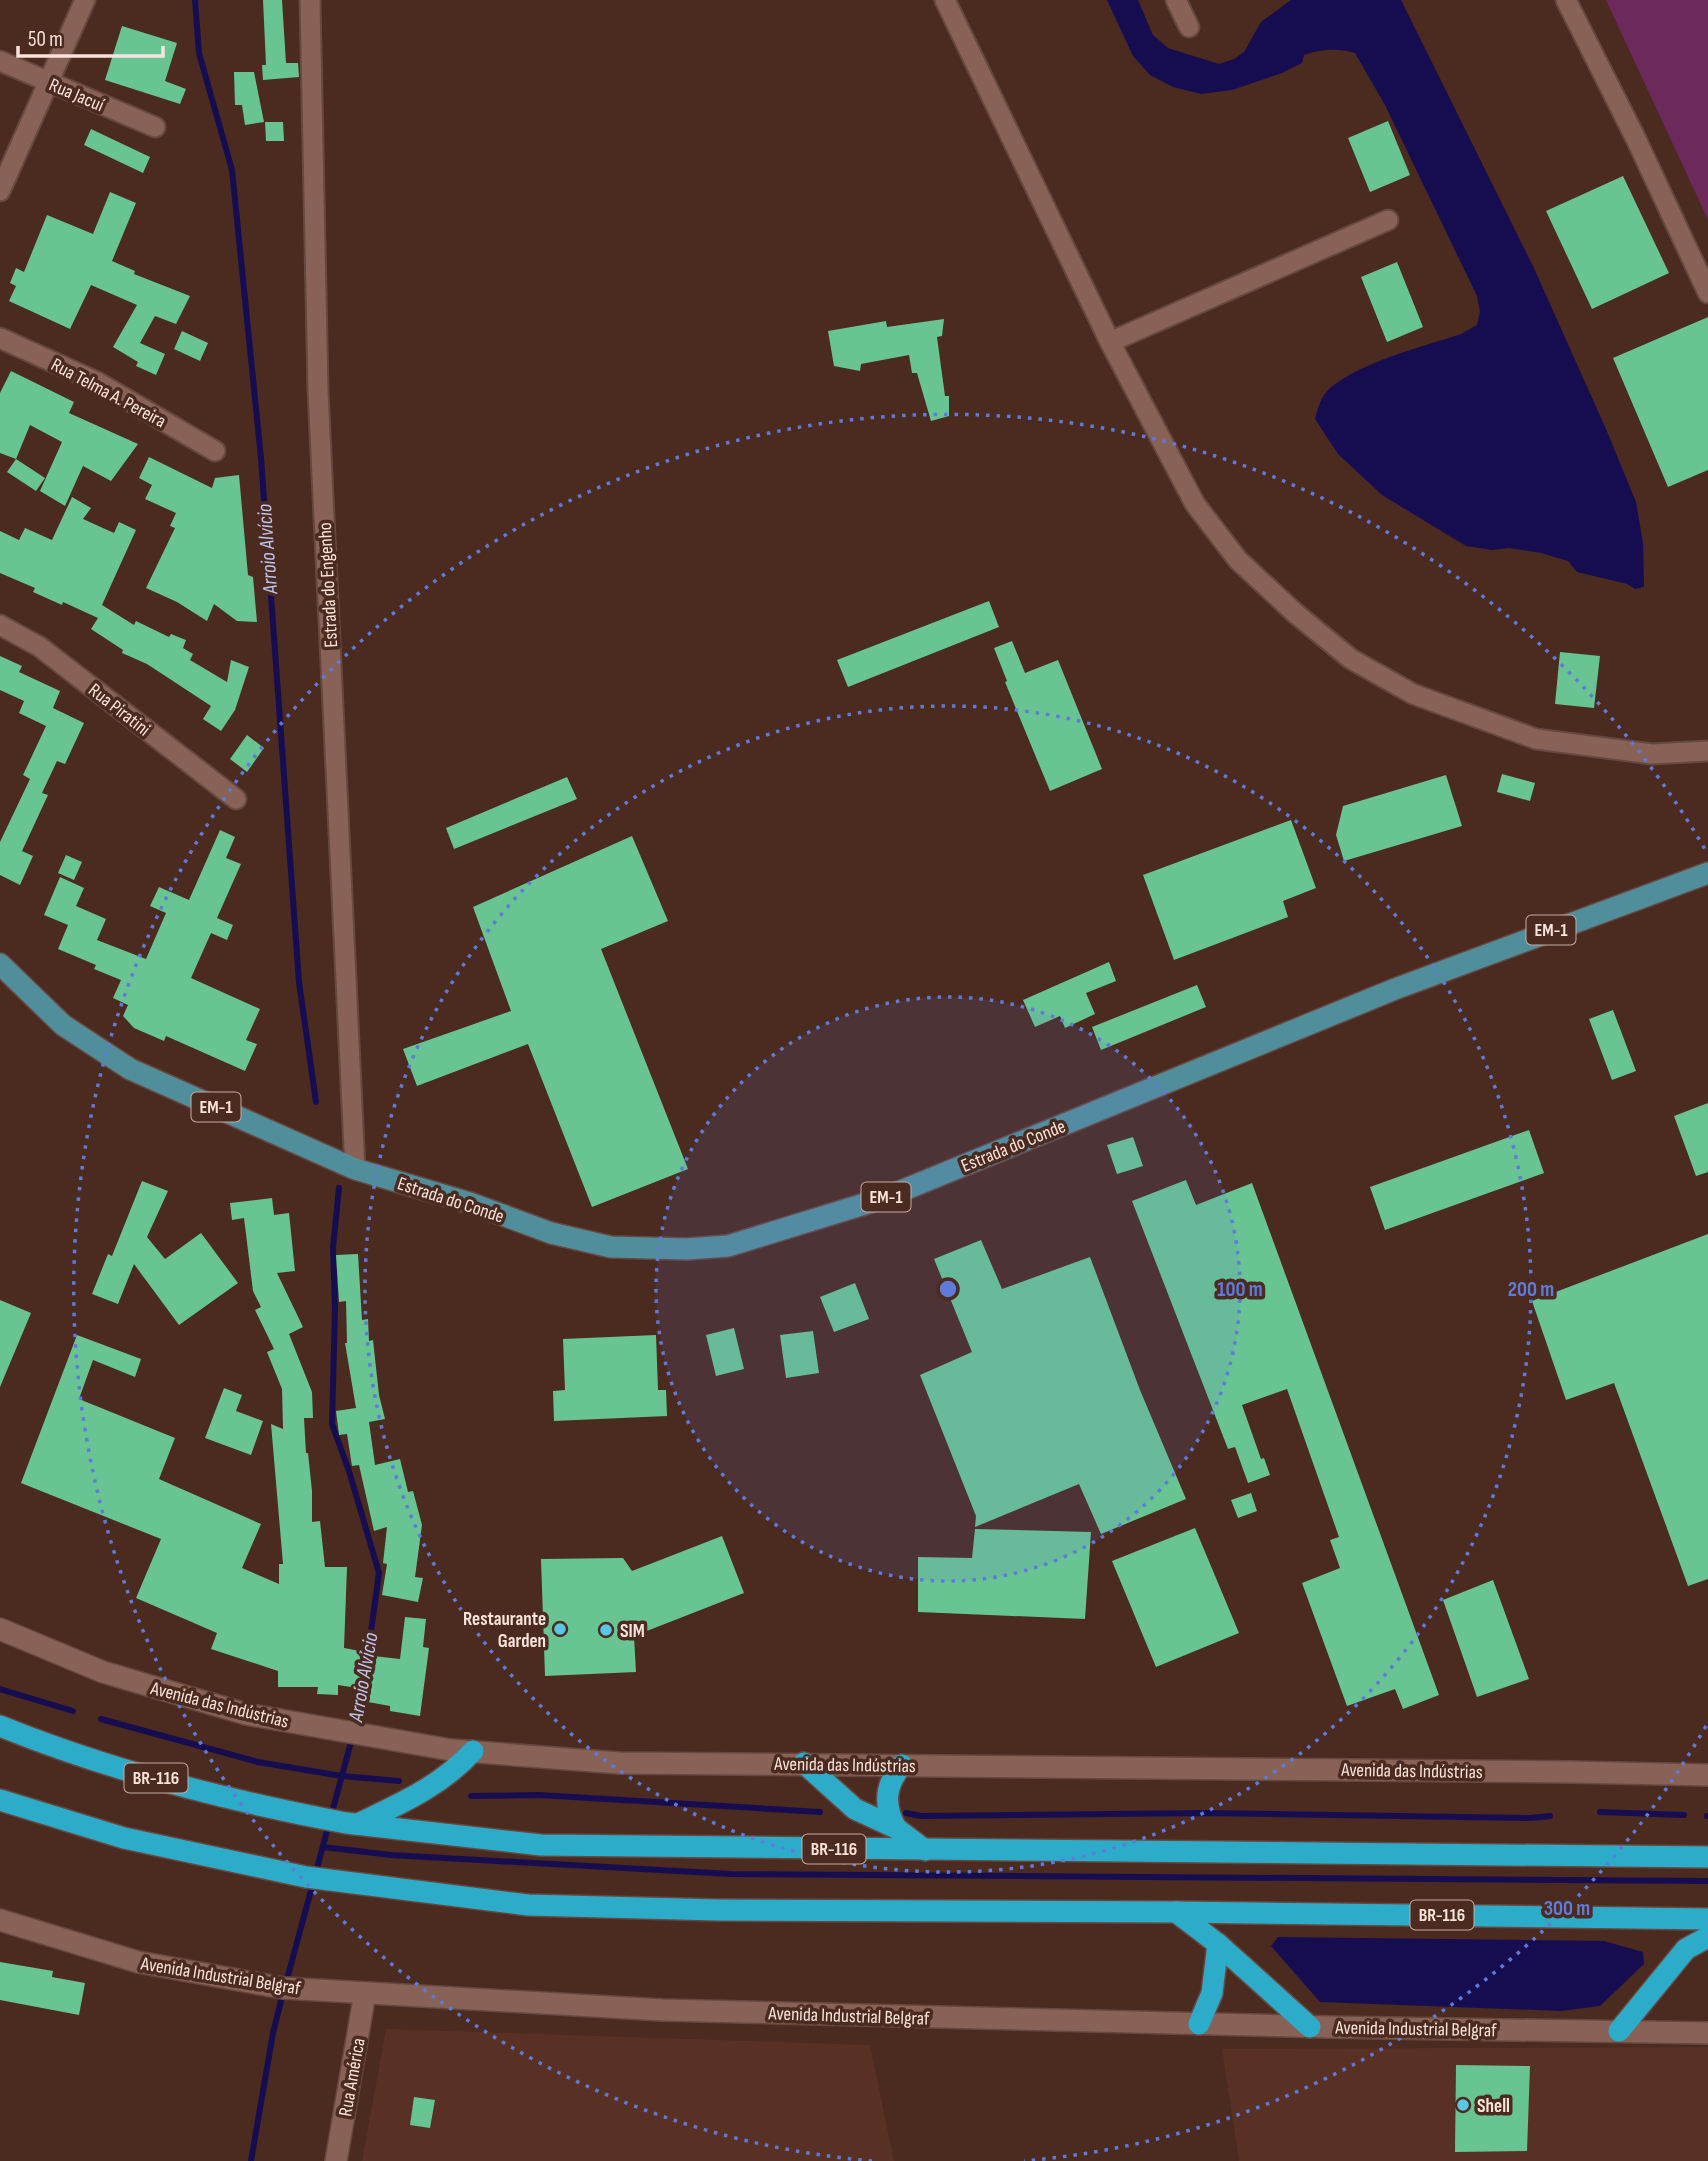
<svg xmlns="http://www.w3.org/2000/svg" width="1708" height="2161" viewBox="0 0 1708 2161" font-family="'Sofia Sans Condensed',sans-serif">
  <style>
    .built { fill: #593024 }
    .green { fill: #6c295c }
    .water { fill: #160d51 }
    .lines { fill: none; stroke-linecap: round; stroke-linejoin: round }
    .stream { stroke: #160d51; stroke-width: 6 }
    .building { fill: #68c492 }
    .minor-casing { stroke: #65483f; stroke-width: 23 }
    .secondary-casing { stroke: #65483f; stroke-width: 24 }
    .primary-casing { stroke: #65483f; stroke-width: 24 }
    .motorway-casing { stroke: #65483f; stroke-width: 24 }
    .minor { stroke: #886256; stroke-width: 19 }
    .secondary { stroke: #886256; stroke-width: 21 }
    .primary { stroke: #518e9c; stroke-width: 21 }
    .motorway { stroke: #2dacca; stroke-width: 21 }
    .ring { fill: none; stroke: #5f7bd9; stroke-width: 3.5; stroke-dasharray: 3.5 7 }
    .poi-dot { fill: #5ac8e5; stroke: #4b2a1f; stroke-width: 2.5 }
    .labels { text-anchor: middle; stroke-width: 7; stroke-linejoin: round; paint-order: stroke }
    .shield { fill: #4b2a1f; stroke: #c6aca3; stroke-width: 2 }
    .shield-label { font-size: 18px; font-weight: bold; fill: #fae3dc }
    .street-label { font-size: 19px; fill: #fae3dc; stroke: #4b2a1f }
    .poi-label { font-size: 19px; font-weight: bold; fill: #fae3dc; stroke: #4b2a1f; text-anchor: start }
    .water-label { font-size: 21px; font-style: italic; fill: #bec4ee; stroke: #4b2a1f }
    .centre { fill: #5f7bd9; stroke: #4b2a1f; stroke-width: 3.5 }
    .ring-label { font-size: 21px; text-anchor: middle; font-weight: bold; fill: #5f7bd9; stroke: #4b2a1f; stroke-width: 7; stroke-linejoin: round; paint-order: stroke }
  </style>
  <rect width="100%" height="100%" fill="#4b2a1f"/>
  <g class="built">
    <path d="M386,2029l484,16 24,116h-532z"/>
    <path d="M1708,2047v114h-469l-17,-112z"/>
  </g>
  <path class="green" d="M1606,0h102v220l-5,-11z"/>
  <g class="water">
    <path d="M1107,0h31l15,35 15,13 51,16 15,-5 10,-7 17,-30 30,-22h110l132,266 73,163 30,73 7,41 1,44 -9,2 -8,-5 -50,-12 -9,-11 -27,-8 -32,-5 -17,2 -26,-4 -84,-51 -44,-41 -23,-35c3,-11 5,-21 14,-30 31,-27 93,-42 132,-55l16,-9 3,-13 -3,-16 -92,-191 -30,-52c-18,-5 -33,-4 -51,2l-2,8 -20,10 -50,17 -31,4 -28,-7 -23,-12 -17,-19z"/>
    <path d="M1278,1937l326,4 39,11 1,12 -44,42 -39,5 -241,-9 -49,-56z"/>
  </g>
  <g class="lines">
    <g class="stream">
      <path d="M195,0l4,53 33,117 29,288 38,524 17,120"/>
      <path d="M339,1188l-6,60 2,60 -3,116 17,47 30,102 -12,88"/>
      <path d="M0,1689l73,22"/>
      <path d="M101,1719l157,43 84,14 57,5"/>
      <path d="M471,1796l68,-1 281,17"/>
      <path d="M1600,1812l84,3"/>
      <path d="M906,1813l15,3 287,-3 323,5 19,-2"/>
      <path d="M1707,1816h1"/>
      <path d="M323,1847l68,8 340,19 977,7"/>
      <path d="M286,1983l75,-278 3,-23"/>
      <path d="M251,2161l22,-128 10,-40"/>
    </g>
  </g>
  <g class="building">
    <path d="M263,0h19l4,63h12l1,14 -36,3 -1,-15h4z"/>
    <path d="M122,26l55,17 -12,38 21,8 -6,15 -75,-24z"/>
    <path d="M234,72h20l10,50 -19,3 -3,-20h-7z"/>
    <path d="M1388,121l22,54 -40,17 -22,-54z"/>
    <path d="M265,122h18l1,19h-18z"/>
    <path d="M91,129l59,28 -7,16 -59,-28z"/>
    <path d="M1623,176l46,97 -77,36 -46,-98z"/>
    <path d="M110,192l26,11 -24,58 23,10 -1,3 56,22 -14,28 -21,-8 -15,27 25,11 -9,21 -20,-9 2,-4 -25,-15 24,-42 -46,-20 -21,44 -61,-28 7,-15 -6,-3 6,-15 8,4 23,-57 46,19z"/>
    <path d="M1397,262l26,65 -36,15 -26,-65z"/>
    <path d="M1708,317v153l-40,17 -55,-129z"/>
    <path d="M944,319l-2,17 -5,1 8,59h4v20l-18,5 -14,-48h-5l-3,-18 -48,9 -1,7 -26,-5 -6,-35 58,-10 1,6z"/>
    <path d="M182,331l26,12 -8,18 -26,-12z"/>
    <path d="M11,371l63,31 -5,11 69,31 -27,37 -28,-15 -18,40 -25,-15 22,-49 -32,-17 -14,34 -16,-6v-60z"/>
    <path d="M149,457l63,31 3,-10 24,-3 9,100 5,2 4,45 -20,-1 -23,-17 -7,17 -30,-19 -31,-14 29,-60 -5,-2 6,-13 -31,-14 7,-14 -13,-7z"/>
    <path d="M16,459l29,19 -9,13 -29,-19z"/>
    <path d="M72,497l19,11 -8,11 31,14 5,-11 17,8 -34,75 32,20 2,-4 33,16 2,-3 15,6 -3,8 10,6 -3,6 37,22 4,-22 18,7 -14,43 -14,21 -18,-12 8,-13 -64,-42 -25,-11 1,-3 -32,-21 7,-11 -35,-16 -1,3 -29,-13 2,-4 -35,-15v-42l19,9 6,-12 27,12z"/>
    <path d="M989,601l10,26 -151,60 -11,-27z"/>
    <path d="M1012,641l13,32 33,-13 44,109 -52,22 -45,-109 2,-1 -13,-33z"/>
    <path d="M1560,652l40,4 -6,52 -39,-4z"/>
    <path d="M0,656l22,10 -3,6 41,19 -7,17 31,15 -19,41 -8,-3 -15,32 6,2 -26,56 11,5 -13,29 -20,-10v-33l30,-63 -7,-4 23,-49 -27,-13 5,-12 -24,-11z"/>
    <path d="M247,735l17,13 -17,24 -17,-13z"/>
    <path d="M1502,774l33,9 -5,18 -33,-9z"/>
    <path d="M1446,775l16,51 -118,35 -8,-26 7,-29z"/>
    <path d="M567,777l10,22 -123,50 -8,-21z"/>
    <path d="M1291,820l25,68 -33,13 5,16 -114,43 -31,-85z"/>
    <path d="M220,830l15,7 -9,21 15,6 -24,54 16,7 -6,15 -16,-7 -20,45 69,31 -14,31 11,4 -12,27 -79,-35 -2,5 -30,-13 -11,-12 5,-11 -15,-7 8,-18 -27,-11 2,-4 -38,-16 10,-24 -24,-10 16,-38 24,11 -8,18 30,13 -9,21 49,19 20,-46 -16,-7 9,-19 30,13z"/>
    <path d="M632,836l36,85 -67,28 87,220 -96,38 -64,-163 -111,42 -14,-37 108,-38 -38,-104z"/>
    <path d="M66,855l16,7 -8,18 -16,-7z"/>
    <path d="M1109,962l7,19 -30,12 9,21 -30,14 -5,-12 -25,11 -12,-27z"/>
    <path d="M1197,985l9,22 -105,43 -9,-23z"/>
    <path d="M1613,1010l23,61 -24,9 -23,-61z"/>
    <path d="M1708,1103v69l-12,4 -22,-60z"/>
    <path d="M1529,1130l15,43 -159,57 -15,-43z"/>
    <path d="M1133,1137l10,29 -26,8 -10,-29z"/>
    <path d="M1186,1180l10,25 56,-22 187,512 -36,14 -8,-20 -48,17 -45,-123 38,-15 -10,-28 9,-3 -52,-148 -45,16 19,54 3,-1 6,17 -22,8 -13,-36 -7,2 -96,-248z"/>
    <path d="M142,1181l26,10 -21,46 18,22 36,-26 37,50 -59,42 -45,-61 -16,40 -26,-10 16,-40 4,2z"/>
    <path d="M272,1198l2,17 15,-2 6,58 -18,2 26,54 -14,7 23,58 1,26h-9l2,35h2l4,38v31l8,-1 5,46h22l-3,81 21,4v3l35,4 5,-42 21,2 -3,28 6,1 -9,68 -30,-5v-5l-22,-4 2,-12 -32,-5v10l-21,-1 1,-7h-40v-16l-67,-22 6,-16 -81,-35 25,-59 -140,-56 56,-148 64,24 -6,18 -42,-17 -14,39 96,39 -16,41 102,45 -19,44 37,16v-20h4l-12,-140 12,5 -1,-40 -15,-37 7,-3 -19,-39 6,-3 -8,-16 -9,-73 -12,2 -2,-17z"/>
    <path d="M1708,1234v345l-20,7 -74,-203 -48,17 -34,-99z"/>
    <path d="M981,1240l21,49 88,-32 50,133 46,109 -85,35 -22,-50 -104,43 1,-11 -56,-141 52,-23 -38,-93z"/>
    <path d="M358,1254l4,66 6,-1 1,22 4,-1 6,55 6,24 -16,3 6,43 25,-6 8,33 5,-1 9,34 -7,52 8,1 -5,24 -36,-7 5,-31 -4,-1 4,-36 -13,4 -15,-66 -7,1 -5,-32 -8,1 -3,-24 20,-3 -11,-65h2l-1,-42 -7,1 -3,-47z"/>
    <path d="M855,1283l14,36 -35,13 -14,-35z"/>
    <path d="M0,1300l31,13 -31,74z"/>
    <path d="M734,1328l10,41 -28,7 -10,-41z"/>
    <path d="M813,1331l6,42 -33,5 -6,-43z"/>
    <path d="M656,1335l2,55h8l1,26 -113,5 -1,-30 12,-1 -2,-51z"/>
    <path d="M224,1388l18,7 -6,16 27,10 -12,34 -46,-17z"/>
    <path d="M1251,1493l6,18 -19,7 -7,-18z"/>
    <path d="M1195,1528l44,105 -83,34 -44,-106z"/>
    <path d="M975,1529l116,3 -6,87 -167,-7v-55l54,1z"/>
    <path d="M722,1536l22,57 -110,43 2,36 -91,4 -4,-117 82,-1 9,13z"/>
    <path d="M1493,1580l36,99 -52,18 -34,-97z"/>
    <path d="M0,1962l53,9 -1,6 33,6 -6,32 -79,-15z"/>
    <path d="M1456,2065l74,1 -3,85 -72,1z"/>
    <path d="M414,2097l21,3 -5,28 -20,-3z"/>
  </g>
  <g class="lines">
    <g class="minor-casing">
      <g id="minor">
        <path d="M310,0l8,391 37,778"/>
        <path d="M945,0l165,342 85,162 43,56 57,53 56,46 62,35 123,45 116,15 56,-3"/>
        <path d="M1176,0l13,27"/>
        <path d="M1566,0l70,139 72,154"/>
        <path d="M0,61l155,66"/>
        <path d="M0,191l85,-191"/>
        <path d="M0,338l97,44 118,69"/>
        <path d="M1110,342l278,-122"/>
        <path d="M0,625l40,22 196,152"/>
      </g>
    </g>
    <g class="secondary-casing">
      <g id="secondary">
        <path d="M0,1629l103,43 143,42 205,36 168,13 952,9 137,3"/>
        <path d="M0,1920l138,42 145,26 379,22 666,17 380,6"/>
        <path d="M336,2161l29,-168"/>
      </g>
    </g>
    <g class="primary-casing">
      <path id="primary" d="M0,964l63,61 67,44 225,100 115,34 81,30 60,14 76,2 41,-3 156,-48 511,-209 313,-116"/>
    </g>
    <g class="motorway-casing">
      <g id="motorway">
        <path d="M0,1726c111,45 229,75 346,97l195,22 1167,12"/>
        <path d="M804,1763l51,46 41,19 29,22"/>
        <path d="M0,1800l124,38 182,39 222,28 190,5 458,2 532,7"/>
        <path d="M358,1824c42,-20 83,-38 115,-73"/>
        <path d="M896,1828c-13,-23 -11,-43 6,-63"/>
        <path d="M1176,1912l42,32 92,83"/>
        <path d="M1199,2024l13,-31 6,-49"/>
        <path d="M1619,2031l67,-82 22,-12"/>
      </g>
    </g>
    <use href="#minor" class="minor"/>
    <use href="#secondary" class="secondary"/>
    <use href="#primary" class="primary"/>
    <use href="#motorway" class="motorway"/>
  </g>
  <circle cx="948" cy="1289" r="292" fill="#5f7bd9" fill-opacity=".12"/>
  <g class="ring">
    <circle cx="948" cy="1289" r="292"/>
    <circle cx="948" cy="1289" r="583"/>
    <path d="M1706 1726A875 875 0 0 1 1024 2161M872 2161A875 875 0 1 1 1706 851"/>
  </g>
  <g class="poi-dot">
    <circle cx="560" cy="1629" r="7"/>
    <circle cx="606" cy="1630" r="7"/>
    <circle cx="1463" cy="2105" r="7"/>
  </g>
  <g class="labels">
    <g class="shield">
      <rect x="1526.5" y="915.5" width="49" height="29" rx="5"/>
      <rect x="191.5" y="1092.5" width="49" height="29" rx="5"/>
      <rect x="861.5" y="1182.5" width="49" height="29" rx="5"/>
      <rect x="124.5" y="1763.5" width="63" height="29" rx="5"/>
      <rect x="802.5" y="1834.5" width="63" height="29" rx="5"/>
      <rect x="1410.5" y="1900.5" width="63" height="29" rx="5"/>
    </g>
    <g class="shield-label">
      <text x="1551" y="936">EM-1</text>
      <text x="216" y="1113">EM-1</text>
      <text x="886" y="1203">EM-1</text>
      <text x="156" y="1784">BR-116</text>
      <text x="834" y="1855">BR-116</text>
      <text x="1442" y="1921">BR-116</text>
    </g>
    <g class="street-label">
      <text transform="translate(77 94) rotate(23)" y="7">Rua Jacuí</text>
      <text transform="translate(109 392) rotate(28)" y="7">Rua Telma A. Pereira</text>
      <text transform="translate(327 585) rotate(-93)" y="7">Estrada do Engenho</text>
      <text transform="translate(120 709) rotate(38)" y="7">Rua Piratini</text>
      <text transform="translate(1013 1145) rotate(-22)" y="7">Estrada do Conde</text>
      <text transform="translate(451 1199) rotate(18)" y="7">Estrada do Conde</text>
      <text transform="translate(220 1704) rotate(14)" y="7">Avenida das Indústrias</text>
      <text transform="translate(845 1764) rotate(1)" y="7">Avenida das Indústrias</text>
      <text transform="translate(1412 1770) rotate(1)" y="7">Avenida das Indústrias</text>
      <text transform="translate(221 1975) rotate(9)" y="7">Avenida Industrial Belgraf</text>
      <text transform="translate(849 2015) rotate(2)" y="7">Avenida Industrial Belgraf</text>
      <text transform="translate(1416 2028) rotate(1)" y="7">Avenida Industrial Belgraf</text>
      <text transform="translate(351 2077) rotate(-80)" y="7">Rua América</text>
    </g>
    <g class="poi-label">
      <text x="546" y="1625" text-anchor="end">Restaurante<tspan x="546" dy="22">Garden</tspan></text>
      <text x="620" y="1637">SIM</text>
      <text x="1477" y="2112">Shell</text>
    </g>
    <g class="water-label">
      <text transform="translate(267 549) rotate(-94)" y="7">Arroio Alvício</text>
      <text transform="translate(363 1677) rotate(-80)" y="7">Arroio Alvício</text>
    </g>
  </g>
  <circle cx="948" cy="1289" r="10" class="centre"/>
  <g class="ring-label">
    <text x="1240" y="1296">100 m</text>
    <text x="1531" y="1296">200 m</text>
    <text x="1567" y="1915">300 m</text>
  </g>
  <path d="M18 46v10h145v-10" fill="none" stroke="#fae3dc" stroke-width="3.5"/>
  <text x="28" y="46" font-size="21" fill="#fae3dc" stroke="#4b2a1f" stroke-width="5" paint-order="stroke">50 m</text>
</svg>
